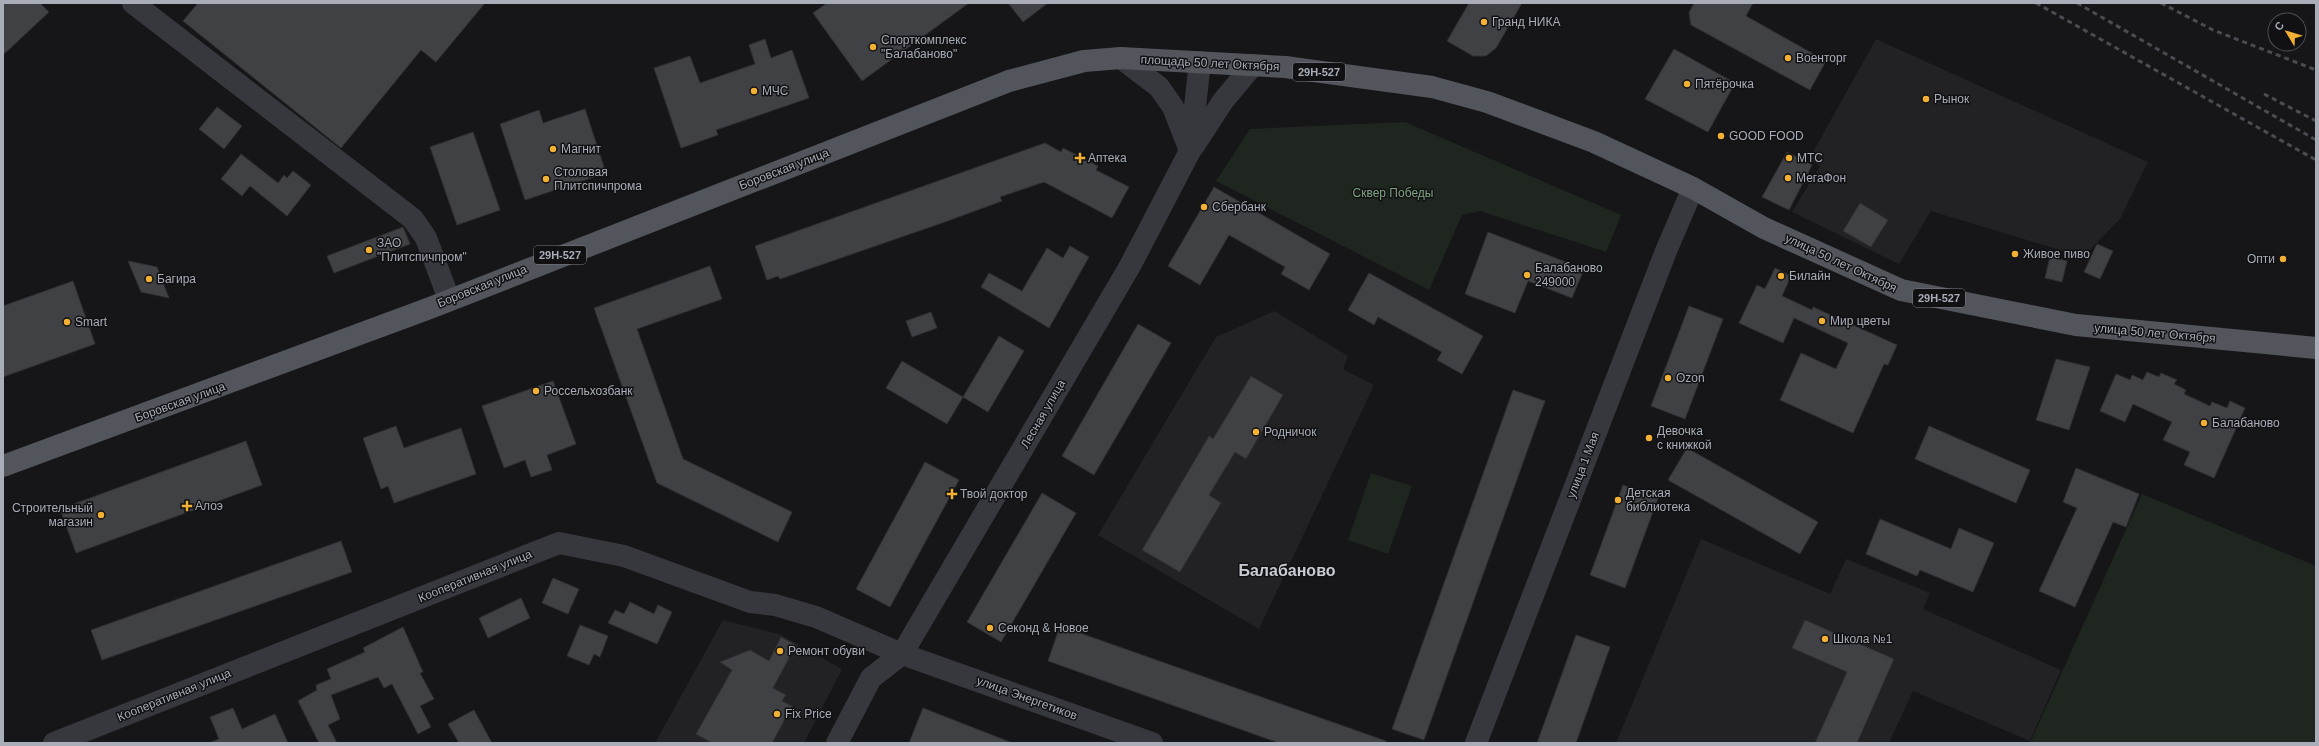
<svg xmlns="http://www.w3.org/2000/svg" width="2319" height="746" viewBox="0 0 2319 746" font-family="Helvetica,sans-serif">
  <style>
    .built { fill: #222225 }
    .green { fill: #1e261f }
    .building { fill: #404145; stroke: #303034 }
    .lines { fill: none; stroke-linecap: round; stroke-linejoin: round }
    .minor { stroke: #37383d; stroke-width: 22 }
    .major { stroke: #53555c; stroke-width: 22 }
    .rail { stroke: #4a4c52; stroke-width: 3; stroke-dasharray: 5 4; stroke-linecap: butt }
    .poi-dot { fill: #f2b134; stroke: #111113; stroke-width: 1.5 }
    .labels { text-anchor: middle; stroke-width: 3; stroke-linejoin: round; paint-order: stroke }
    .shield { fill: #111113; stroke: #7b7e86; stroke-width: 1 }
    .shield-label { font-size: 11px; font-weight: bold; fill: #a8adb8 }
    .poi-label { font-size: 12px; fill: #a8adb8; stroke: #111113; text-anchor: start }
    .street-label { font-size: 12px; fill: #a8adb8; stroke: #111113 }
    .park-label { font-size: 12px; fill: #7fa381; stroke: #111113 }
    .district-label { font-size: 16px; font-weight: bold; fill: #c9ccd4; stroke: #111113 }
  </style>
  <rect width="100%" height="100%" fill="#161618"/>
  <g class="built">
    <path d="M1876,39l272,123 -28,57 -37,38 -152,-46 -32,53 -107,-52 28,-46 -11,-7z"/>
    <path d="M1274,311l74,45 -5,13 31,16 -115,244 -161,-94 118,-198z"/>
    <path d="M1701,539l129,55 16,-35 84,34 -7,16 138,61 -31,71 -117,-50 -24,52h-273z"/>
    <path d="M723,620l56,14 63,35 -38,74h-149z"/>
  </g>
  <g class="green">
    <path d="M1405,122l216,93 -15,37 -126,-41 -18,4 -33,75 -213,-109 34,-52z"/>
    <path d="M1371,473l41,13 -24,68 -40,-14z"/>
    <path d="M2142,494l174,72v177h-286z"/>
  </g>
  <g class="building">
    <path d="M3,3h37l9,9 -46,43z"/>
    <path d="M198,3h287l-49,59 -15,-12 -80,98 -158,-127z"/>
    <path d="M827,3h142l-107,78 -49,-68z"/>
    <path d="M1008,3h40l-25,19z"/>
    <path d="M1469,3h53l-26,45 -10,8h-13l-26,-15z"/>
    <path d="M1694,3h59l-7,13 80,45 -16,29 -119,-65 -2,-12z"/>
    <path d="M765,39l6,19 21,-8 17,48 -93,32 2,5 -37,13 -27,-80 36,-12 10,27 55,-19 -6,-19z"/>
    <path d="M1674,49l61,34 -27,49 -63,-33z"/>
    <path d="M217,107l25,19 -18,23 -25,-20z"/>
    <path d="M585,109l21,64 -81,27 -25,-76 39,-14 4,13z"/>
    <path d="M473,132l27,78 -43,15 -27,-78z"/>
    <path d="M1045,143l16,9 2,-4 35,18 -2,4 33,17 -17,31 -68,-36 -44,15 2,4 -60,22 -162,56 -2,-3 -11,4 -12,-34z"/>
    <path d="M1787,152l25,13 -23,45 -27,-13z"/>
    <path d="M241,154l37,29 6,-8 3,3 6,-7 18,14 -24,31 -37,-30 -8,10 -21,-17z"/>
    <path d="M1214,187l116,67 -21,36 -28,-16 4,-7 -56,-32 -29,50 -32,-19z"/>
    <path d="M1860,203l28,17 -17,27 -28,-16z"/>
    <path d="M403,227l7,17 -76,29 -7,-17z"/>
    <path d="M1488,232l96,37 -12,29 -44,-17 -13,32 -50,-19z"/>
    <path d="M2097,244l16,7 -13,28 -16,-7z"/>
    <path d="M1070,246l19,11 -40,71 -68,-41 8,-14 33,18 25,-43 16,10z"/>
    <path d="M2050,257l17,4 -5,21 -17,-4z"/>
    <path d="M128,261l29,6 12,31 -28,-6z"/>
    <path d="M710,266l12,33 -85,30 46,130 109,53 -14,30 -121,-59 -63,-175z"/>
    <path d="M1775,268l16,8 -9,20 30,14 1,-3 84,38 -9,20 -4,-1 -31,69 -73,-33 21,-47 35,16 12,-26 -54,-25 -11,25 -44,-20 18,-38 8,4z"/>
    <path d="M1369,273l114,63 -21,38 -25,-14 5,-8 -64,-35 -4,8 -26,-15z"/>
    <path d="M73,281l22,63 -92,33v-71z"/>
    <path d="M1689,306l34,13 -38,100 -34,-13z"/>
    <path d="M931,312l6,16 -25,9 -6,-16z"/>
    <path d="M1138,324l33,19 -77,132 -32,-19z"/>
    <path d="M999,336l25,15 -36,61 -25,-15z"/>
    <path d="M2056,359l34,8 -21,63 -33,-10z"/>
    <path d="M902,361l61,36 -16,27 -61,-36z"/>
    <path d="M2147,372l12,5 2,-4 16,7 -3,4 12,6 -2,4 26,12 2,-4 15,6 3,-7 15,7 -31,70 -30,-13 6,-13 -27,-12 9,-18 -39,-18 -8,18 -25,-11 16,-37 14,6 2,-5 11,5z"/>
    <path d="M1251,376l32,19 -37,64 -11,-7 -26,43 12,8 -41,69 -38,-22 67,-114 4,3z"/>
    <path d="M553,381l23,63 -29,11 5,15 -21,7 -6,-17 -21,8 -22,-62z"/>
    <path d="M1513,390l32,11 -121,339 -32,-11z"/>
    <path d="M396,426l8,22 57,-20 15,46 -82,29 -6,-17 -7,3 -18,-51z"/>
    <path d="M1929,426l101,44 -14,33 -101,-44z"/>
    <path d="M246,441l16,44 -186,68 -16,-44z"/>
    <path d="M1687,448l131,74 -18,32 -132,-74z"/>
    <path d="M925,462l34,18 -69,127 -34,-18z"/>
    <path d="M2076,468l63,26 -13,33 -13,-5 -38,85 -36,-16 38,-83 -14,-6z"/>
    <path d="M1623,485l35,13 -33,90 -35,-13z"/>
    <path d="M1042,493l34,20 -75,129 -34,-20z"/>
    <path d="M1880,519l71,30 8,-21 35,15 -21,49 -53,-22 -3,6 -51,-22z"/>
    <path d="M341,541l11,31 -250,88 -11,-30z"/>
    <path d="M553,578l26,11 -11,25 -26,-11z"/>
    <path d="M521,598l9,20 -42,20 -9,-20z"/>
    <path d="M630,602l24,12 4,-9 14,7 -15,32 -49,-21 7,-13 9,4z"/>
    <path d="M1805,620l89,39 -37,84h-42l32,-71 -55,-24z"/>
    <path d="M580,625l28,11 -8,21 -6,-3 -5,11 -22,-9z"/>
    <path d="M1060,626l326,115v2h-107l-231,-82z"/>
    <path d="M403,627l20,45 -3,1 14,26 -14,7 11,21 -13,7 -26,-50 -8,4 -6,-11 -47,18 9,24 -12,6 9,18h-18l-21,-42 19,-11 -1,-5 15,-6 -4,-10 38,-17 -2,-4z"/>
    <path d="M1576,635l34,12 -34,96h-39z"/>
    <path d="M781,637l15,8 -23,43 13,7 -4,6 10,5 -20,37h-60l-16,-9 36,-64 -12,-8 30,-12 19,11z"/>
    <path d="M233,708l9,21 33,-15 13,29h-79l10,-4 -9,-22z"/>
    <path d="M923,708l87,34v1h-101z"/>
    <path d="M474,710l18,33h-33l-11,-19z"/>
  </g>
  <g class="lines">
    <g class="minor">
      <path d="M133,3l280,216 13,19 23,61"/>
      <path d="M1121,58l38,29 14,20 16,41"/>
      <path d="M1193,147l30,-46 30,-36"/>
      <path d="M54,743l505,-200 65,13 126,46 25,3 41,12 86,37 250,89"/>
      <path d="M837,743l34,-65 31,-24 228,-388 60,-115 10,-89"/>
      <path d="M1476,743l190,-492 27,-63"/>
    </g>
    <path class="major" d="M3,466l427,-158 579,-227 75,-20 37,-3 164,9 147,20 55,15 107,40 99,46 71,40 137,62 175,35 240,23"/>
    <g class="rail">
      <path d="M2036,3l280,157"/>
      <path d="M2077,3l239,137"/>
      <path d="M2161,3l52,27 103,40"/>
      <path d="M2264,94l52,27"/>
    </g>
  </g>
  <g class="poi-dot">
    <circle cx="1484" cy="22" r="4"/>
    <circle cx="873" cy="47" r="4"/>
    <circle cx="1788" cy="58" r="4"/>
    <circle cx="1687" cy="84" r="4"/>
    <circle cx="754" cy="91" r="4"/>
    <circle cx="1926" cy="99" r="4"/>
    <circle cx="1721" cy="136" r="4"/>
    <circle cx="553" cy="149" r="4"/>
    <path d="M1078 152h4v4h4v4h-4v4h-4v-4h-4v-4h4z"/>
    <circle cx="1789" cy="158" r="4"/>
    <circle cx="1788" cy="178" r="4"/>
    <circle cx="546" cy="179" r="4"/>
    <circle cx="1204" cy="207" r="4"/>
    <circle cx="369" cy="250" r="4"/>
    <circle cx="2015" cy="254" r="4"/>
    <circle cx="2283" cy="259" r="4"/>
    <circle cx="1527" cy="275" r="4"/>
    <circle cx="1781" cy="276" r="4"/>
    <circle cx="149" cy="279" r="4"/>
    <circle cx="1822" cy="321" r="4"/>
    <circle cx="67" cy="322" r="4"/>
    <circle cx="1668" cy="378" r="4"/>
    <circle cx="536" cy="391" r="4"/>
    <circle cx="2204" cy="423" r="4"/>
    <circle cx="1256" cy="432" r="4"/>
    <circle cx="1649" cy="438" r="4"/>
    <path d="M950 488h4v4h4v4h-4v4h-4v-4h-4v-4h4z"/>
    <circle cx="1618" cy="500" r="4"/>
    <path d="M185 500h4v4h4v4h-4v4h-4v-4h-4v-4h4z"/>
    <circle cx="101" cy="515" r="4"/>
    <circle cx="990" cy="628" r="4"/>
    <circle cx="1825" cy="639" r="4"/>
    <circle cx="780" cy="651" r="4"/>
    <circle cx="777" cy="714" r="4"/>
  </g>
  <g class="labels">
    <g class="shield">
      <rect x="1293" y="63" width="52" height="18" rx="3"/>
      <rect x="534" y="246" width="52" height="18" rx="3"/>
      <rect x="1913" y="289" width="52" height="18" rx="3"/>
    </g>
    <g class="shield-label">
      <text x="1319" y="76">29Н-527</text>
      <text x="560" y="259">29Н-527</text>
      <text x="1939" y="302">29Н-527</text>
    </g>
    <g class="poi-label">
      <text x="1492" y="26">Гранд НИКА</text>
      <text x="881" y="44">Спорткомплекс<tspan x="881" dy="14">"Балабаново"</tspan></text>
      <text x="1796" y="62">Военторг</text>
      <text x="1695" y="88">Пятёрочка</text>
      <text x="762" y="95">МЧС</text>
      <text x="1934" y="103">Рынок</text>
      <text x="1729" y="140">GOOD FOOD</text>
      <text x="561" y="153">Магнит</text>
      <text x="1088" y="162">Аптека</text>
      <text x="1797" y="162">МТС</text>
      <text x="554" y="176">Столовая<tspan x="554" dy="14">Плитспичпрома</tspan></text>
      <text x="1796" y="182">МегаФон</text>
      <text x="1212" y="211">Сбербанк</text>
      <text x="377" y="247">ЗАО<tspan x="377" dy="14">"Плитспичпром"</tspan></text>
      <text x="2023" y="258">Живое пиво</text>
      <text x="2275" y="263" text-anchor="end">Опти</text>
      <text x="1535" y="272">Балабаново<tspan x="1535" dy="14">249000</tspan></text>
      <text x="1789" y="280">Билайн</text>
      <text x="157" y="283">Багира</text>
      <text x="1830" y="325">Мир цветы</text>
      <text x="75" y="326">Smart</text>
      <text x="1676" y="382">Ozon</text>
      <text x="544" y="395">Россельхозбанк</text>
      <text x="2212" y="427">Балабаново</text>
      <text x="1657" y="435">Девочка<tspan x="1657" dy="14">с книжкой</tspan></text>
      <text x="1264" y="436">Родничок</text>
      <text x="1626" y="497">Детская<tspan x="1626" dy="14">библиотека</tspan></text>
      <text x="960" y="498">Твой доктор</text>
      <text x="195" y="510">Алоэ</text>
      <text x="93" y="512" text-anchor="end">Строительный<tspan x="93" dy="14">магазин</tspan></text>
      <text x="998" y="632">Секонд &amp; Новое</text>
      <text x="1833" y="643">Школа №1</text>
      <text x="788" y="655">Ремонт обуви</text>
      <text x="785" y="718">Fix Price</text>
    </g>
    <g class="street-label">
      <text transform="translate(1210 63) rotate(3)" y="4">площадь 50 лет Октября</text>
      <text transform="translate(784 169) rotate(-21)" y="4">Боровская улица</text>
      <text transform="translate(1841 263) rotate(25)" y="4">улица 50 лет Октября</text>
      <text transform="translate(482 286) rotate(-22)" y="4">Боровская улица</text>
      <text transform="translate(2155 333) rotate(5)" y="4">улица 50 лет Октября</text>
      <text transform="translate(180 402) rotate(-20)" y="4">Боровская улица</text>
      <text transform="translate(1043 414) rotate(-60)" y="4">Лесная улица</text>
      <text transform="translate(1583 465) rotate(-69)" y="4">улица 1 Мая</text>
      <text transform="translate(475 576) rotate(-22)" y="4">Кооперативная улица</text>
      <text transform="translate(174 695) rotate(-22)" y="4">Кооперативная улица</text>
      <text transform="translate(1027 698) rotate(20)" y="4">улица Энергетиков</text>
    </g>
    <g class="park-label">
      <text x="1393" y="197">Сквер Победы</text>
    </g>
    <g class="district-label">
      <text x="1287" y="576">Балабаново</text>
    </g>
  </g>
  <rect width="2319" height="746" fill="none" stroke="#a8adb8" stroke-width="8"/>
  <g transform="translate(2287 32) rotate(308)"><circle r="19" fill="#111113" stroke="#4d4f55"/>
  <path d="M0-3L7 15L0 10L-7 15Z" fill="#f2b134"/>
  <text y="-6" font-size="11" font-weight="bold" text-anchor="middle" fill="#a8adb8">С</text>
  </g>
</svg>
